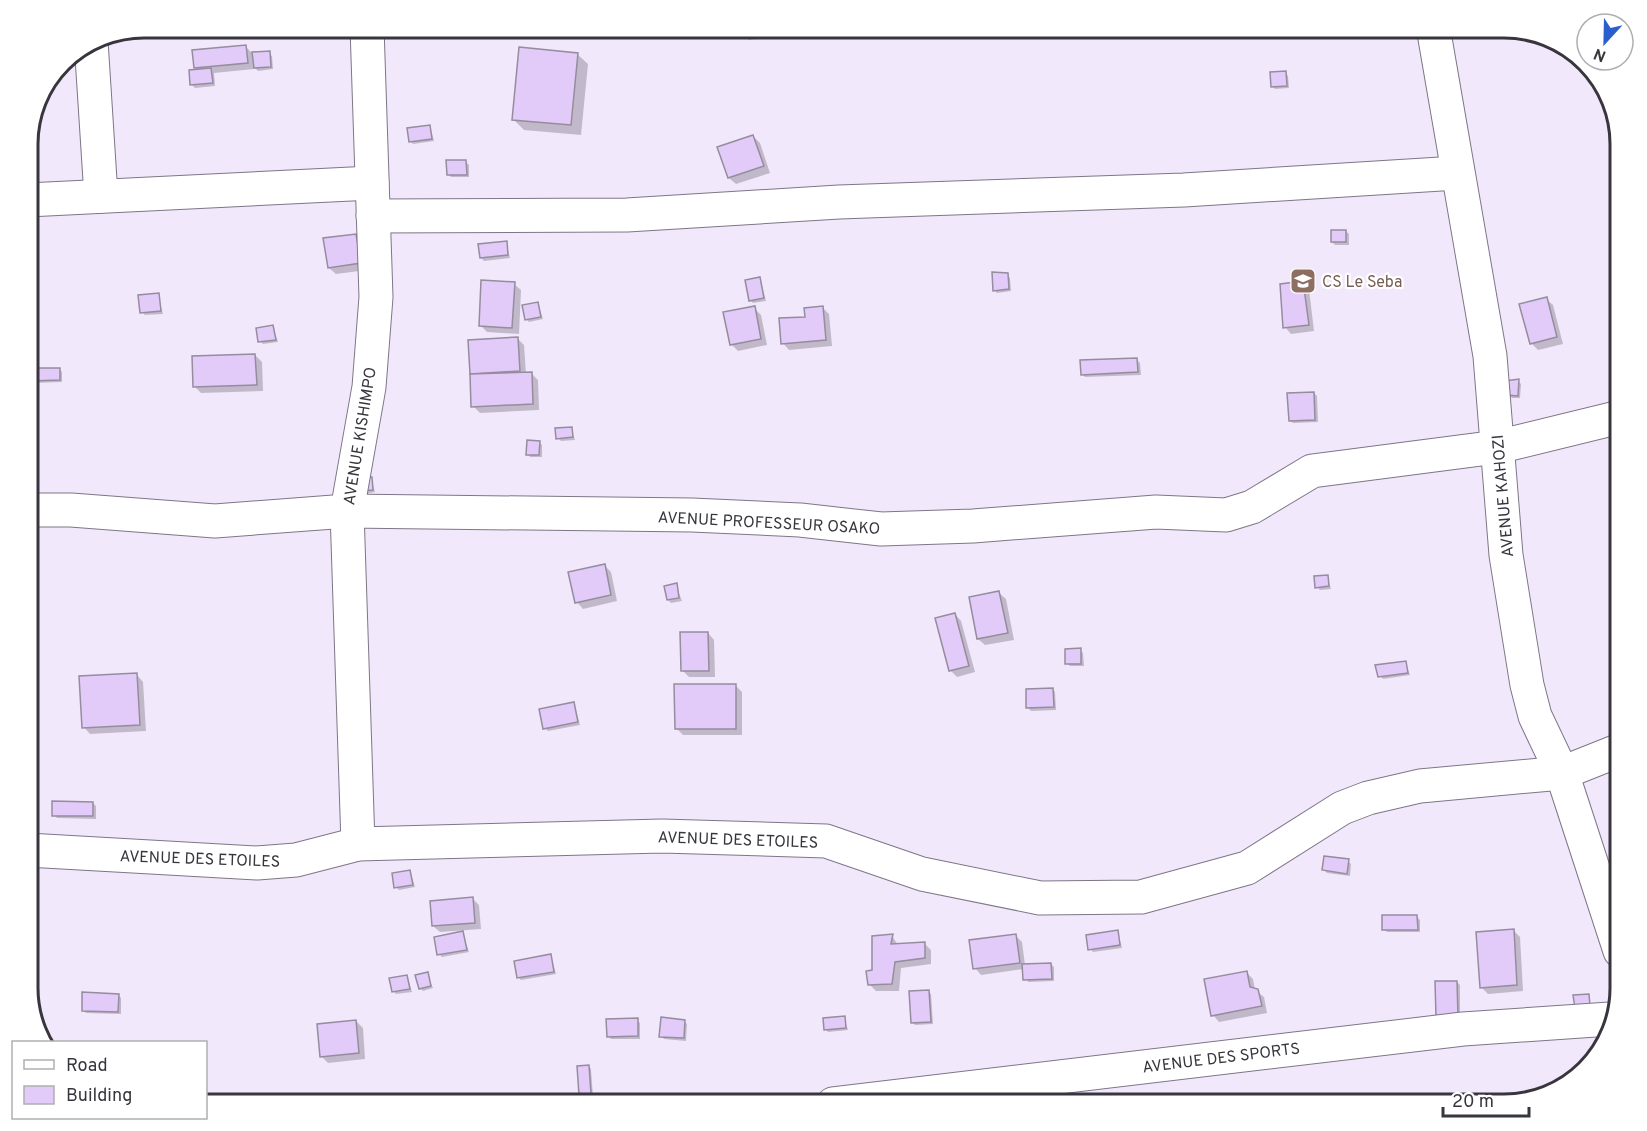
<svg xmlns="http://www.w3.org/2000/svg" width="1647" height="1131" viewBox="0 0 1647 1131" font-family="Overpass,sans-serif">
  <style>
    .shadow { fill: #0003 }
    .building { fill: #e3cbf9; stroke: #958c9e; stroke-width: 1.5 }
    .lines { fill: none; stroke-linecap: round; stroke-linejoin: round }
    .minor-casing { stroke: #7e7587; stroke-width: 35 }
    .minor { stroke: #fff; stroke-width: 33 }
    .labels { text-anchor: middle; stroke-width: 4.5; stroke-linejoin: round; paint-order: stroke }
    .education-label { font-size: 16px; fill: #785e54; stroke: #fff; text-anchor: start }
    .street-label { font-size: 16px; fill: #39353d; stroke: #fff }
    .rim { fill: none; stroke: #39353d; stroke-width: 3 }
  </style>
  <rect width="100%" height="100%" fill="#f2e8fc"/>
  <g class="shadow">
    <path d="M741,27h22l2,10 -16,3 -7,-6z"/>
    <path d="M246,47l7,7 16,-1 3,3 1,13 -15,2 -4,-4v2l-40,4 1,13 -20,2 -3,-3 6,-14 -3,-3z"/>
    <path d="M577,54l11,10 -7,71 -57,-5 -10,-10z"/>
    <path d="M1285,73l3,3 1,12 -14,1 -3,-3z"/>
    <path d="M430,126l4,15 -21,3 -3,-3z"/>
    <path d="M753,136l7,7 10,30 -34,11 -7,-6z"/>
    <path d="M466,162l3,3v12h-18l-3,-3z"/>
    <path d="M1346,231l3,3v11h-14l-3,-3z"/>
    <path d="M355,235l7,7 5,28 -31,4 -7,-6z"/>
    <path d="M506,242l4,16 -26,3 -3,-3z"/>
    <path d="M1007,275l3,3 1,13 -14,2 -3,-3z"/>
    <path d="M760,279l6,22 -13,2 -3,-3z"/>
    <path d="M1302,282l7,7 5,42 -23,3 -6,-7z"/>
    <path d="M514,284l7,6 -2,44 -32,-2 -7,-7z"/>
    <path d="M158,295l5,19 -18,1 -3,-3z"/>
    <path d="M1546,299l7,6 10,39 -25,6 -7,-7z"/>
    <path d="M538,304l5,15 -14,3 -3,-3z"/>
    <path d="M754,308l7,7 6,30 -29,6 -7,-7z"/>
    <path d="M823,308l6,6 3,32 -43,4 -6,-7 23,-25z"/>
    <path d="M273,327l5,15 -15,2 -3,-3z"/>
    <path d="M518,339l6,6 2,29 5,-1 7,7 1,30 -59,3 -7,-7 -3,-65z"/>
    <path d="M255,355l7,7 1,29 -62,2 -7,-7z"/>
    <path d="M1137,360l3,3 1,12 -56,2 -3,-3z"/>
    <path d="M59,369l3,3v10l-28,1 -3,-3z"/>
    <path d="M1518,381l3,3 -1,14h-8l-3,-3z"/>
    <path d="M1314,393l3,3 1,26 -25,1 -3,-2z"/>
    <path d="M571,428l4,12 -14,1 -3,-3z"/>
    <path d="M539,442l3,3v12h-12l-2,-3z"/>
    <path d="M371,478l4,14 -11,2z"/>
    <path d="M604,565l7,7 6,29 -34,8 -6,-7z"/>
    <path d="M1327,576l4,13 -11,1 -3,-3z"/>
    <path d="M676,585l6,16 -11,2 -3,-3z"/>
    <path d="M999,593l7,6 8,41 -29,5 -7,-6z"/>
    <path d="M955,614l6,7 14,51 -18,5 -7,-7z"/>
    <path d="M27,633l2,2 1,39h-3z"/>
    <path d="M708,633l6,7 1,37h-26l-7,-7z"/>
    <path d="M1080,650l3,3 1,13h-14l-3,-3z"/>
    <path d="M1405,662l5,13 -27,4 -3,-3z"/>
    <path d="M137,675l6,7 3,49 -56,3 -6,-7z"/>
    <path d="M735,685l7,7v43h-59l-6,-6z"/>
    <path d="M1053,689l2,3 1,18 -25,1 -3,-3z"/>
    <path d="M574,704l6,21 -32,6 -3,-3z"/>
    <path d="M93,803l3,3v13l-39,-1 -3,-3z"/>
    <path d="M1348,861l3,3 -1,12 -23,-3 -3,-3z"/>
    <path d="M410,871l5,16 -16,3 -3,-3z"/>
    <path d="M472,898l7,7 2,24 -41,3 -7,-6z"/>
    <path d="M1417,917l3,3v12h-33l-3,-3z"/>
    <path d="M1514,931l6,6 3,54 -35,3 -7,-7z"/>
    <path d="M1118,932l4,16 -29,4 -3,-3z"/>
    <path d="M462,933l7,19 -27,5 -3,-3z"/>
    <path d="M1015,935l7,7 3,23 26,-1 3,3v14l-26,1 -4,-13 -43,6 -6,-7z"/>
    <path d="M892,936l6,9 26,-2 7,7v14l-30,4 -2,23h-23l-7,-7z"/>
    <path d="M551,956l5,18 -35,6 -3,-3z"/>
    <path d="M1246,972l7,7 2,11 9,7 3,16 -48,9 -6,-7z"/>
    <path d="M427,974l6,14 -10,3 -3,-3z"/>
    <path d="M407,976l5,16 -16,2 -3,-3z"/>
    <path d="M1457,982l3,3v34l-20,1z"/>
    <path d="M928,991l3,3 2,30 -18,1 -3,-3z"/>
    <path d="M118,995l3,3v16l-35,-1 -3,-3z"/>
    <path d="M844,1017l4,13 -20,2 -3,-3z"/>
    <path d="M637,1020l3,3v16h-29l-3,-3z"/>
    <path d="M356,1021l7,7 2,31 -37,4 -7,-7z"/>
    <path d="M684,1021l3,3 -1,17 -22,-2 -3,-3z"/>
    <path d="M589,1066l2,3 2,28h-9l-3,-2z"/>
  </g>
  <g class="building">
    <path d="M739,27h20v4l-18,4z"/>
    <path d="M246,45l2,18 -54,5 -2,-18z"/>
    <path d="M519,47l59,6 -7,72 -59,-5z"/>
    <path d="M270,51l1,16 -17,1 -2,-16z"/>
    <path d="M211,68l2,15 -23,2 -1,-15z"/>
    <path d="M1286,71l1,15 -16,1 -1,-15z"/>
    <path d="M430,125l2,14 -23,3 -2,-14z"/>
    <path d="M753,135l11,31 -36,12 -11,-31z"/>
    <path d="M446,160h20l1,15h-20z"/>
    <rect x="1331" y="230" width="15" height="12"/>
    <path d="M356,234l5,29 -33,5 -5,-30z"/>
    <path d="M507,241l1,14 -28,3 -2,-14z"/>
    <path d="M992,272l16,1 1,16 -16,2z"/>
    <path d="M760,277l4,21 -15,3 -4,-21z"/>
    <path d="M481,280l34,2 -3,46 -33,-2z"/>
    <path d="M1303,281l6,44 -26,3 -3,-44z"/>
    <path d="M159,293l2,18 -21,2 -2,-18z"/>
    <path d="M1547,297l10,40 -27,7 -11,-40z"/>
    <path d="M538,302l3,15 -16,3 -3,-15z"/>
    <path d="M755,306l6,33 -31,6 -7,-33z"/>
    <path d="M823,306l3,34 -45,4 -2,-26 26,-1 -1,-9z"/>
    <path d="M273,325l3,15 -18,2 -2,-14z"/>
    <path d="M518,337l2,34 -50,3 -2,-34z"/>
    <path d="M255,354l2,31 -64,2 -1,-31z"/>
    <path d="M1137,358l1,14 -57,3 -1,-15z"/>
    <path d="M29,368h31v12l-31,1z"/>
    <path d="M532,372l1,32 -62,3 -1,-33z"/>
    <path d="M1519,379l-1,17 -11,-1 -2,-14z"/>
    <path d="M1314,392l1,28 -26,1 -2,-28z"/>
    <path d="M572,427l1,10 -17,2 -1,-11z"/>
    <path d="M527,440l13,1 -1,14h-13z"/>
    <path d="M372,477l1,13 -14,1 -1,-13z"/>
    <path d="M605,564l6,31 -36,8 -7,-31z"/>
    <path d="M1328,575l1,11 -14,2 -1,-12z"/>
    <path d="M677,583l2,15 -12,2 -3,-14z"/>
    <path d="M999,591l9,42 -31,6 -8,-42z"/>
    <path d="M955,613l14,53 -20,5 -14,-53z"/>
    <path d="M680,632h28l1,39h-28z"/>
    <path d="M1081,648v16h-16v-15z"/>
    <path d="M1406,661l2,12 -30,4 -3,-12z"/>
    <path d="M137,673l3,52 -58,3 -3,-52z"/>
    <path d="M674,684h62v45h-61z"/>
    <path d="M1053,688l1,19 -28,1v-19z"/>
    <path d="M574,702l4,20 -35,7 -4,-20z"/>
    <path d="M52,801l41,1v14h-41z"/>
    <path d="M1324,856l25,3 -2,15 -25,-4z"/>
    <path d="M410,870l3,15 -19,3 -2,-15z"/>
    <path d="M473,897l2,26 -43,3 -2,-25z"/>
    <path d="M1382,915h35l1,15h-36z"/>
    <path d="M1514,929l3,56 -37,3 -4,-56z"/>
    <path d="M1118,930l2,15 -32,5 -2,-15z"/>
    <path d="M463,931l4,19 -30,5 -3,-18z"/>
    <path d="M893,934l-2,10 34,-2v16l-30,4 -3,22 -24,1 -2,-14 6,-1v-34z"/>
    <path d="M1016,934l4,29 -47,6 -4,-29z"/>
    <path d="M551,954l3,18 -37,6 -3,-17z"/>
    <path d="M1051,963l1,16 -29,1 -1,-16z"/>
    <path d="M1247,971l3,16 8,2 4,17 -51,10 -7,-37z"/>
    <path d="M428,972l3,14 -12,3 -4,-14z"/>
    <path d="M407,975l3,14 -18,3 -3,-14z"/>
    <path d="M1435,981h22l1,36h-22z"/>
    <path d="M929,990l2,32 -20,1 -2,-32z"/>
    <path d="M82,992l37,2 -1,18 -36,-1z"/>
    <path d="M1589,994l1,12 -15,2 -2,-13z"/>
    <path d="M845,1016l1,12 -22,2 -1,-12z"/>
    <path d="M661,1017l24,3 -1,18 -25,-1z"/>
    <path d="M638,1018v18l-31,1 -1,-18z"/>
    <path d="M356,1020l3,33 -39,4 -3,-33z"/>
    <path d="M589,1065l2,29 -12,1 -2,-29z"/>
  </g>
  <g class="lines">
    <g class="minor-casing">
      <g id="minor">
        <path d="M1433,27l57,329 16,199 21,130 8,31 27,57 58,178"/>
        <path d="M91,41l10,155"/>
        <path d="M27,200l345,-17"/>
        <path d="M373,216l254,-1 212,-13 345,-12 273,-17"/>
        <path d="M27,510h44l144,11 132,-10 345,4 108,5 81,9 92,-3 183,-14 70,3 26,-8 60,-36 185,-24 123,-30"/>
        <path d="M358,844l-11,-333 22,-124 7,-90 -9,-270"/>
        <path d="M27,850l230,13 39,-3 62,-16 304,-8 164,5 96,33 118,24 101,-1 106,-29 95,-60 26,-10 52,-12 142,-13 58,-23"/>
        <path d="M833,1104l630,-75 147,-10"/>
      </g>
    </g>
    <use href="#minor" class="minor"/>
  </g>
  <defs>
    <g id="school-square" transform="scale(1.35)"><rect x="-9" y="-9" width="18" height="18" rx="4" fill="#8d6e63" stroke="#fff"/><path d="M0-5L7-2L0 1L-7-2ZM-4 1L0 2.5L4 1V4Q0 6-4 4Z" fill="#fff"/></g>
  </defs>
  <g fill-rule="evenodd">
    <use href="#school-square" x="1303" y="281"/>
  </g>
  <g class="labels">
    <g class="education-label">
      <text x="1322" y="287">CS Le Seba</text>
    </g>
    <g class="street-label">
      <text transform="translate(359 436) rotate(-81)" y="6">AVENUE KISHIMPO</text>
      <text transform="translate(1502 496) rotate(-95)" y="6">AVENUE KAHOZI</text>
      <text transform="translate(769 522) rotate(3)" y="6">AVENUE PROFESSEUR OSAKO</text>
      <text transform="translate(738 839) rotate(2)" y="6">AVENUE DES ETOILES</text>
      <text transform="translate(200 858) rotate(2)" y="6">AVENUE DES ETOILES</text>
      <text transform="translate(1221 1057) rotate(-7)" y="6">AVENUE DES SPORTS</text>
    </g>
  </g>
  <path d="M0 0H1647V1131H0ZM144 38H1504A106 106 0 0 1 1610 144V988A106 106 0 0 1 1504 1094H144A106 106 0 0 1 38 988V144A106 106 0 0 1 144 38Z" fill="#fff" fill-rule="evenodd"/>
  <path class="rim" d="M144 38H1504A106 106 0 0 1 1610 144V988A106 106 0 0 1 1504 1094H144A106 106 0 0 1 38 988V144A106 106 0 0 1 144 38Z"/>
  <rect x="12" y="1041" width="195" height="78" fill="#ffffff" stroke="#b0aeb1" stroke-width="1.5"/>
  <rect x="24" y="1060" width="30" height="9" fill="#ffffff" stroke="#b0aeb1" stroke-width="1.5"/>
  <text x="66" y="1071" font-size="18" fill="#39353d">Road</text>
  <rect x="24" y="1086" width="30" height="18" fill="#e3cbf9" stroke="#b0aeb1" stroke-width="1.5"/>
  <text x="66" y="1101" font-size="18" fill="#39353d">Building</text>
  <g transform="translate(1605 42) rotate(202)"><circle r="28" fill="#ffffff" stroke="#b0aeb1" stroke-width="1.5"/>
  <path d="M0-4.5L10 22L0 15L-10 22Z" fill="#2b5fcd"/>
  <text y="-9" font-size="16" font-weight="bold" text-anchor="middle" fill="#39353d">N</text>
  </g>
  <path d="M1443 1107v9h86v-9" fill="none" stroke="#39353d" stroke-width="3"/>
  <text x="1452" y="1107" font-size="18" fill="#39353d" stroke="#ffffff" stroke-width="4.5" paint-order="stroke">20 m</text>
</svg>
